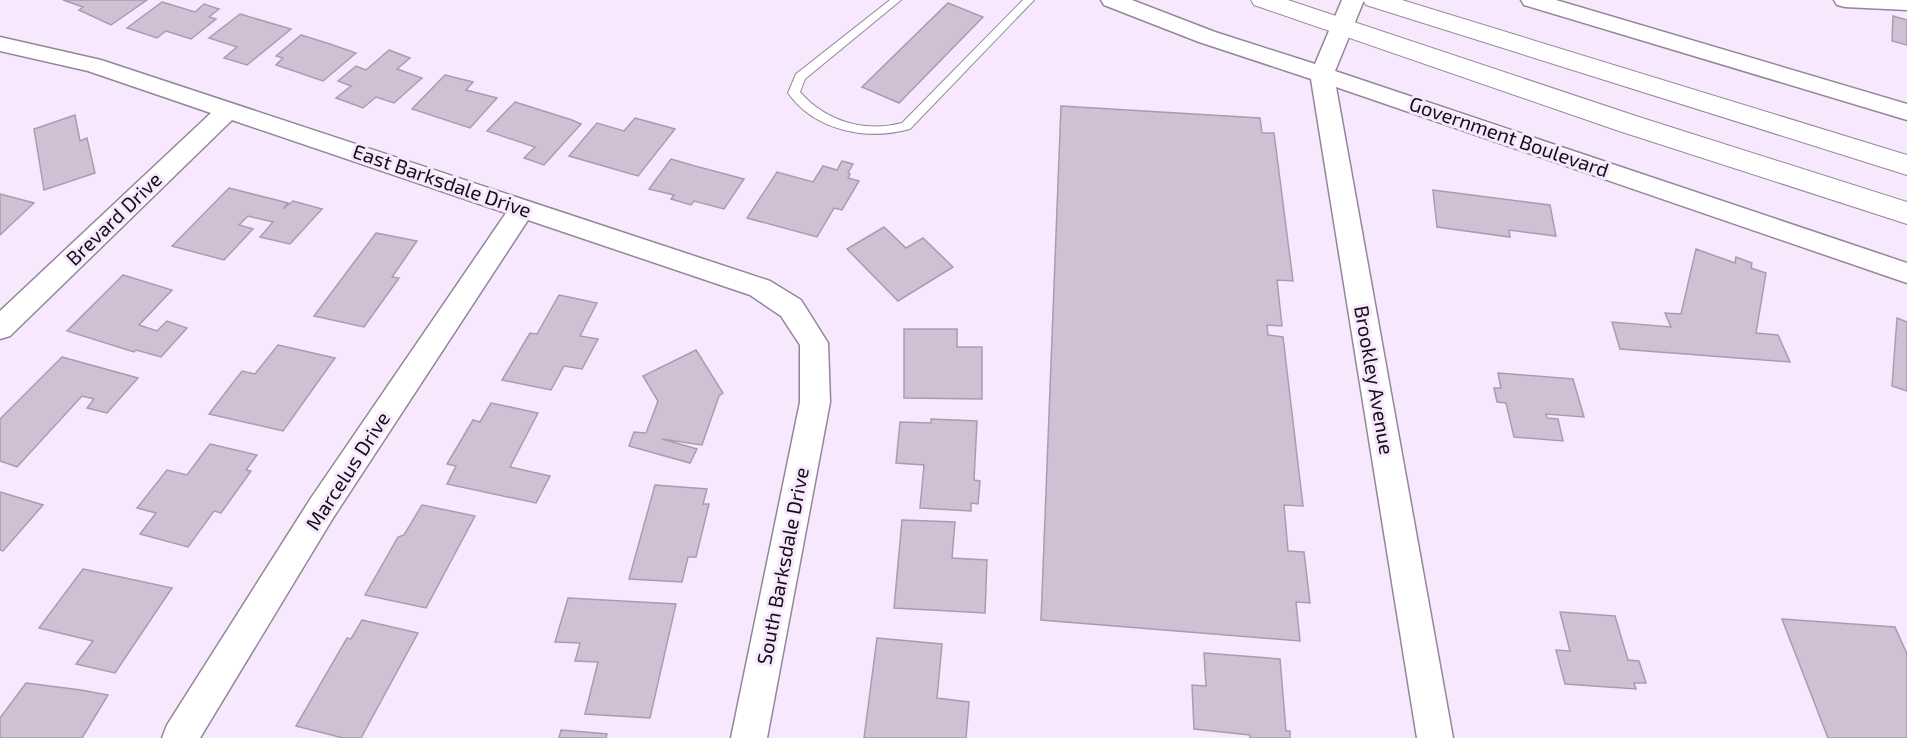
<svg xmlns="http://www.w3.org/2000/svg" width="1907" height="738" viewBox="0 0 1907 738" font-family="'Exo 2',sans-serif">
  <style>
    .building { fill: #cfc0d4; stroke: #aa9cb0; stroke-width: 1.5 }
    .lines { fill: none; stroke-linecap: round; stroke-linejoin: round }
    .service-casing { stroke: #948699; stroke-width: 2 }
    .minor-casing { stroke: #948699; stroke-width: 3 }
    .primary-casing { stroke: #948699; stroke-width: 2 }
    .service { fill: #fff; fill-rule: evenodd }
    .minor { fill: #fff; fill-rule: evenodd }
    .primary { fill: #fff; fill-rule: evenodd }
    .labels { text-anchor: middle; stroke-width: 6; stroke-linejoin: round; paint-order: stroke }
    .street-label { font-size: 20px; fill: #130e15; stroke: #f7e8fd }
  </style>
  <rect width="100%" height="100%" fill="#f7e8fd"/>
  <g class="building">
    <path d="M63,0h84l-36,25 -32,-15 4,-3z"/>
    <path d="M162,2l33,10 9,-8 15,5 -10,8 7,2 -25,20 -25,-8 -9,7 -30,-10z"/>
    <path d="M948,3l35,14 -84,86 -37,-16z"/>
    <path d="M240,14l51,15 -44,36 -23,-7 13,-11 -28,-9z"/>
    <path d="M1893,16l14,4v25l-15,-4z"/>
    <path d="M301,35l29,9 26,9 -33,28 -47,-16 7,-7 -7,-2z"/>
    <path d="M389,50l21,8 -13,11 25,9 -28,25 -18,-6 -13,11 -27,-10 15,-12 -13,-5 18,-15 10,4z"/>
    <path d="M445,75l28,7 -7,8 31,8 -27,30 -58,-19z"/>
    <path d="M515,102l57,18 9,4 -37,41 -20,-7 11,-11 -48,-16z"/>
    <path d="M1061,106l199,12 2,15h12l19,148 -16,-1 5,46 -15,-1 1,10 15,2 20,169 -19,-1 4,46 16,1 6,51 -14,-1 4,39 -259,-21z"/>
    <path d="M75,115l5,26 7,-3 8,35 -51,17 -10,-61z"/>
    <path d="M635,118l40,11 -37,47 -69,-20 28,-33 27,8z"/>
    <path d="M671,159l24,7 49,13 -20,30 -30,-8 -3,4 -20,-6 3,-4 -25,-6z"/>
    <path d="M842,161l11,3 -5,9 2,1 -2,4 11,3 -17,29 -8,-2 -17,29 -70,-19 30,-46 36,10 10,-16 14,4z"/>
    <path d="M229,188l59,15 -5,6 10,-8 29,8 -32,35 -30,-7 13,-15 -25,-6 -9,9 14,4 -29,31 -52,-14z"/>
    <path d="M1433,190l117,15 6,31 -47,-6 1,7 -73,-10z"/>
    <path d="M0,194l34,9 -34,32z"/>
    <path d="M884,227l22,21 17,-10 30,29 -55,34 -51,-52z"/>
    <path d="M376,233l41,8 -25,36 7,1 -35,49 -50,-11z"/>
    <path d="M1696,249l39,14 1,-6 16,6 -1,5 15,5 -10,60 22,2 12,27 -170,-13 -8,-27 59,5 -6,-14 16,1z"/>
    <path d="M123,275l49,15 -33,35 18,6 10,-10 20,7 -26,29 -25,-7 -2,2 -67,-21z"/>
    <path d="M559,295l38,8 -17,33 18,3 -16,30 -18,-3 -13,24 -49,-10 28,-47 7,1z"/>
    <path d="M1897,318l10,4v69l-15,-5z"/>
    <path d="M904,329h53v18h25v52l-78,-1z"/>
    <path d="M278,345l57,13 -52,73 -74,-17 33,-43 13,3z"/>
    <path d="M696,350l27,43 -4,3 -17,49 -40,-6 35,10 -7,14 -61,-17 5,-14 12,1 12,-32 -15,-25z"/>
    <path d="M62,357l76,21 -31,35 -20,-5 7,-9 -12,-3 -65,71 -17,-6v-42z"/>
    <path d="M1498,373l75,6 11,38 -38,-3 1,4 11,1 5,22 -49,-4 -8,-34 -9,-1 -3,-14h7z"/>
    <path d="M491,403l47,10 -28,54 40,9 -14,27 -89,-19 9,-18 -9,-2 26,-44 7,2z"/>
    <path d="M931,419l46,2 -3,59 6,1 -2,23 -7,-1v8l-51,-3 4,-43 -28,-2 4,-41 31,1z"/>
    <path d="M210,444l47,11 -11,15 5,1 -30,42 -7,-2 -26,36 -48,-13 16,-21 -19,-5 30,-38 20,5z"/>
    <path d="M655,485l52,4 -4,15h6l-13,53h-8l-6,25 -53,-3z"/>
    <path d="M0,492l43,13 -40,46 -3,-1z"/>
    <path d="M422,505l53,11 -49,92 -61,-13 33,-58 6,-2z"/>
    <path d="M902,520l53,2 -3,36 35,2 -2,53 -91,-5z"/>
    <path d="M83,569l89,19 -57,85 -39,-9 17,-23 -54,-13z"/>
    <path d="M568,598l108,6 -26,114 -65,-4 13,-52 -23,-1 5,-18 -25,-1z"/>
    <path d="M1560,612l55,4 13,44 11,1 7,22h-12l2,6 -71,-5 -9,-34 14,1z"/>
    <path d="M1782,619l113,8 12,27v84h-79z"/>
    <path d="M362,620l56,13 -57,105h-18l-47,-12 51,-88 4,1z"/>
    <path d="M877,638l65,6 -5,54 32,4 -3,36h-102z"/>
    <path d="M1204,653l76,6 6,72h4v7h-40v-3l-56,-6 -2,-44 14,1z"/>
    <path d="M26,683l55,7 27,5 -26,43h-82v-20z"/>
    <path d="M561,730l24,2 22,2 -1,4h-47z"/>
  </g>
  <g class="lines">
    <g class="service-casing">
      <path id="service" d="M890,0h11l-96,79 -5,13c25,29 65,41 102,31l121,-123h11l-124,129c-43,12 -95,2 -122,-36l8,-19z"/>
    </g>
    <g class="minor-casing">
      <g id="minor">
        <path d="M1101,0h31l83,32 100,32 27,-64h22l-29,71 572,192v20l-571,-196 117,651h-36l-106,-659 -112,-37 -95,-37z"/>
        <path d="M1521,0h35l351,104v16l-383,-115z"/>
        <path d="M1834,0h73v10l-62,-3 -8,-2z"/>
        <path d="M0,37l101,23 669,221 31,19 27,43 2,59 -63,336h-36l69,-336v-57l-19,-29 -31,-21 -222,-75 -195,298 -133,220h-38l5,-13 144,-227 195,-285 -274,-93 -222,216 -10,3v-28l211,-198 -123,-42 -88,-20z"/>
      </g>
    </g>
    <g class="primary-casing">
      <g id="primary">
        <path d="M1251,0h37l351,117 268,85v22l-288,-93 -365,-126z"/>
        <path d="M1363,0h39l505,155v20l-541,-170z"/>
      </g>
    </g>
    <use href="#service" class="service"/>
    <use href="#minor" class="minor"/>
    <use href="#primary" class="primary"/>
  </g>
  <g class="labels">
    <g class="street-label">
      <text transform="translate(1509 137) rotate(19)" y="7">Government Boulevard</text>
      <text transform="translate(442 181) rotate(19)" y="7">East Barksdale Drive</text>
      <text transform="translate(114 219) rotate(-44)" y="7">Brevard Drive</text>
      <text transform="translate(1374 380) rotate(80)" y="7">Brookley Avenue</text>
      <text transform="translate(348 471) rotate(-57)" y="7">Marcelus Drive</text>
      <text transform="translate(783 566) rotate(-79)" y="7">South Barksdale Drive</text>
    </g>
  </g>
</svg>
